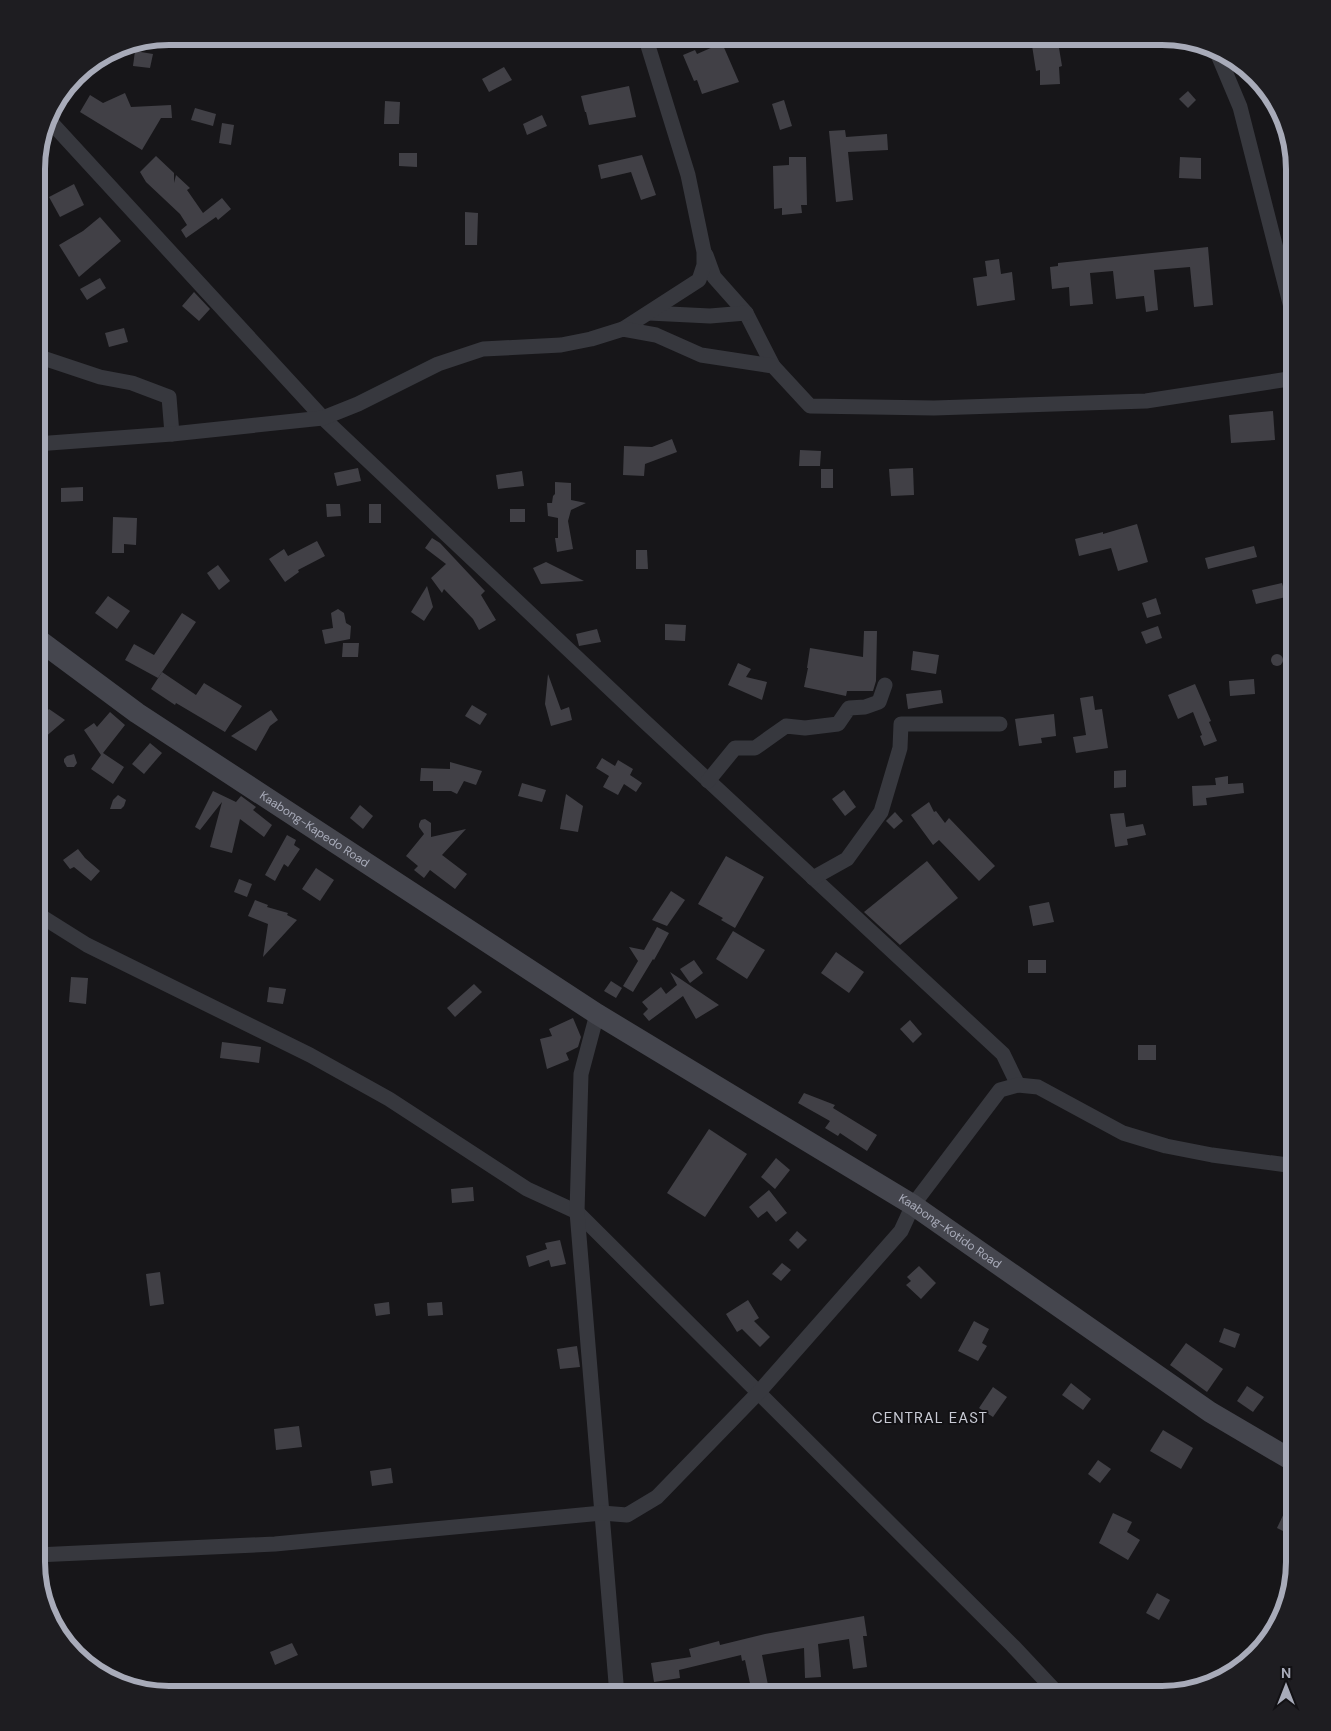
<svg xmlns="http://www.w3.org/2000/svg" width="1331" height="1731" viewBox="0 0 1331 1731" font-family="'DM Sans',sans-serif">
  <style>
    .building { fill: #414046 }
    .lines { fill: none; stroke-linecap: round; stroke-linejoin: round }
    .street { stroke: #37383e; stroke-width: 15 }
    .secondary { stroke: #45464e; stroke-width: 21 }
    .labels { text-anchor: middle; stroke-width: 4; stroke-linejoin: round; paint-order: stroke }
    .street-label { font-size: 12px; fill: #a8abb9; stroke: #121114 }
    .quarter-label { font-size: 15px; letter-spacing: 1px; fill: #c9cbd5; stroke: #121114 }
    .rim { fill: none; stroke: #a8abb9; stroke-width: 6 }
  </style>
  <rect width="100%" height="100%" fill="#171619"/>
  <g class="building">
    <path d="M1044,36h13l5,30 -3,1 1,17 -20,1v-15l-4,1 -5,-32z"/>
    <path d="M722,43l17,39 -37,12 -5,-14 -3,1 -11,-26 12,-5 2,4z"/>
    <path d="M135,51l18,3 -3,14 -17,-2z"/>
    <path d="M504,67l8,13 -23,12 -7,-13z"/>
    <path d="M629,86l7,31 -47,8 -3,-13h-1l-4,-16z"/>
    <path d="M1188,91l8,9 -8,8 -9,-9z"/>
    <path d="M125,93l6,14 40,-2 1,13h-11l-19,32 -62,-38 10,-17 13,8z"/>
    <path d="M784,100l8,26 -12,4 -8,-26z"/>
    <path d="M385,101l15,1 -1,22h-15z"/>
    <path d="M195,108l21,6 -3,12 -22,-6z"/>
    <path d="M542,115l5,11 -20,9 -4,-11z"/>
    <path d="M222,123l12,2 -3,20 -12,-2z"/>
    <path d="M845,130l1,7 41,-3 1,16 -40,2 5,48 -17,2 -7,-71z"/>
    <path d="M399,153h18v14l-18,-1z"/>
    <path d="M642,155l14,40 -15,5 -10,-28 -30,7 -3,-14z"/>
    <path d="M156,156l18,17v10l2,-8 14,13 -3,2 16,23 19,-15 9,11 -13,11 -2,-3 -30,21 -5,-8 6,-5 -7,-11 -34,-32 -6,-10z"/>
    <path d="M789,157h17l1,48h-6l1,8 -20,2v-7l-8,1 -1,-43 16,-1z"/>
    <path d="M1180,157l21,1v21l-22,-1z"/>
    <path d="M74,184l10,21 -24,12 -11,-20z"/>
    <path d="M465,212l13,1 -1,32h-12z"/>
    <path d="M100,217l21,24 -42,36 -20,-32 24,-14z"/>
    <path d="M1208,247l5,58 -19,2 -4,-40 -36,3 4,40 -12,2 -2,-16 -28,3 -3,-28 -23,2 3,31 -23,2 -1,-19 -17,2 -2,-22 8,-1v-3z"/>
    <path d="M999,259l2,15 11,-2 3,28 -38,6 -4,-28 14,-2 -2,-15z"/>
    <path d="M100,278l6,10 -19,12 -7,-11z"/>
    <path d="M194,292l16,17 -11,12 -17,-15z"/>
    <path d="M124,328l4,14 -19,5 -4,-14z"/>
    <path d="M1273,411l2,29 -44,3 -2,-28z"/>
    <path d="M672,439l5,13 -32,12 -1,12 -21,-1 1,-29 28,1z"/>
    <path d="M800,450l21,1 -1,15h-21z"/>
    <path d="M358,468l3,13 -24,5 -3,-13z"/>
    <path d="M913,468l1,27 -23,1 -2,-27z"/>
    <rect x="821" y="469" width="12" height="19"/>
    <path d="M522,471l2,15 -26,3 -2,-14z"/>
    <path d="M555,482l16,1v17l15,3 -15,7 -3,11 5,28 -16,3 -2,-14h3v-20l-10,-2 -1,-13h5l1,-7 2,-2z"/>
    <path d="M83,487v14l-22,1v-14z"/>
    <path d="M326,504h14l1,12 -14,1z"/>
    <rect x="369" y="504" width="12" height="19"/>
    <rect x="510" y="509" width="15" height="13"/>
    <path d="M113,517l24,1 -1,27 -12,-1v9h-12z"/>
    <path d="M1137,524l11,38 -30,9 -7,-23 -32,8 -4,-17 28,-7v2z"/>
    <path d="M432,538l8,5 45,48 -4,4 15,25 -17,10 -6,-11 -29,-30 -2,4 -11,-15 15,-14 -21,-16z"/>
    <path d="M317,541l8,15 -27,14 1,2 -14,10 -16,-23 15,-10 4,7z"/>
    <path d="M1254,546l3,11 -49,12 -3,-11z"/>
    <path d="M636,550h11l1,19h-12z"/>
    <path d="M546,562l38,19 -43,3 -8,-16z"/>
    <path d="M218,565l12,16 -11,9 -12,-17z"/>
    <path d="M1282,583l4,14 -30,7 -4,-14z"/>
    <path d="M427,586l6,21 -9,14 -13,-9z"/>
    <path d="M108,596l22,15 -13,18 -22,-16z"/>
    <path d="M1156,598l5,16 -14,4 -5,-15z"/>
    <path d="M338,609l6,4 2,10 5,3 -1,13 -25,5 -3,-14 11,-2 -2,-15z"/>
    <path d="M182,613l14,9 -38,56 -33,-18 9,-16 20,11z"/>
    <path d="M665,624l21,1 -1,16 -20,-1z"/>
    <path d="M1158,626l4,12 -16,6 -5,-12z"/>
    <path d="M597,629l4,13 -22,4 -3,-12z"/>
    <path d="M864,631h13l-1,50 -3,10h-26l-1,5 -42,-9 4,-19h-1l3,-20 53,9z"/>
    <path d="M343,643h16l-1,14h-16z"/>
    <path d="M913,651l26,4 -3,19 -25,-4z"/>
    <circle cx="1277" cy="660" r="6"/>
    <path d="M738,663l13,6 -5,8 21,5 -5,18 -34,-15z"/>
    <path d="M162,672l34,23 8,-12 38,23 -17,26 -49,-29 -1,2 -24,-16z"/>
    <path d="M548,674l13,36 8,-3 3,13 -21,6 -6,-22z"/>
    <path d="M1254,679l1,15 -25,2 -1,-15z"/>
    <path d="M1195,684l16,37 -2,1 8,19 -13,5 -4,-10 2,-1 -9,-23 -15,7 -10,-24z"/>
    <path d="M941,690l2,13 -35,6 -2,-15z"/>
    <path d="M1093,696l2,14 7,-1 6,39 -32,5 -3,-16 13,-2 -6,-37z"/>
    <path d="M36,704l11,7 2,-2 16,11 -29,25z"/>
    <path d="M472,705l15,9 -7,11 -15,-9z"/>
    <path d="M271,710l7,10 -8,6 -14,25 -25,-15z"/>
    <path d="M110,712l15,13 -22,28 21,14 -11,17 -22,-15 10,-14 -17,-25 10,-7 3,4z"/>
    <path d="M1054,714l2,22 -15,2 1,5 -23,3 -4,-27z"/>
    <path d="M150,743l12,10 -18,21 -12,-10z"/>
    <path d="M74,754l3,9 -3,4h-7l-3,-5v-3l3,-3z"/>
    <path d="M602,758l13,8 3,-6 15,9 -3,6 12,8 -6,9 -12,-8 -6,11 -15,-8 6,-11 -13,-8z"/>
    <path d="M450,762l32,9 -6,14 -12,-4 -7,13 -6,-3h-18v-10h-13l1,-13 29,1z"/>
    <path d="M1126,770v17l-12,1v-17z"/>
    <path d="M1228,776v8l15,-1 1,10 -38,5 1,7 -14,1 -1,-20 24,-1 -1,-7z"/>
    <path d="M522,783l24,7 -4,12 -24,-6z"/>
    <path d="M844,790l12,17 -11,9 -13,-17z"/>
    <path d="M213,791l23,11 5,-6 15,11 -3,3 19,15 -8,12 -24,-18 -8,34 -22,-6 12,-45 -22,28 -5,-3z"/>
    <path d="M566,794l17,12 -5,26 -18,-3z"/>
    <path d="M118,795l8,5 -2,6 -3,3h-11l3,-9z"/>
    <path d="M929,802l5,10 2,-1 9,12 4,-5 46,48 -16,15 -40,-41 -6,5 -22,-30z"/>
    <path d="M360,805l13,11 -10,13 -13,-11z"/>
    <path d="M895,812l8,9 -9,8 -8,-8z"/>
    <path d="M1124,813l2,14 17,-3 3,11 -19,4 1,6 -13,2 -5,-33z"/>
    <path d="M425,819l6,4v14l35,-8 -24,26 25,19 -12,15 -25,-19 -6,8 -10,-8 4,-4 -12,-10 18,-22 -5,-7v-3l2,-4z"/>
    <path d="M287,835l9,5 -2,5 6,4 -12,18 -4,-3 -9,17 -10,-6z"/>
    <path d="M78,849l7,9 15,13 -9,10 -17,-14 -4,2 -7,-9z"/>
    <path d="M726,856l38,21 -29,51 -14,-8 2,-2 -25,-14z"/>
    <path d="M927,861l31,37 -58,47 -36,-33z"/>
    <path d="M316,868l18,12 -14,21 -18,-12z"/>
    <path d="M239,879l13,5 -5,13 -13,-5z"/>
    <path d="M671,891l14,9 -18,26 -15,-6z"/>
    <path d="M255,900l13,5 -1,2 21,6 -1,2 10,5 -34,37 5,-33 -20,-8z"/>
    <path d="M1049,902l5,20 -21,4 -4,-20z"/>
    <path d="M657,927l12,6 -15,27 -1,-1 -20,33 -10,-6 15,-25 -9,-14 15,3z"/>
    <path d="M733,931l32,19 -18,29 -31,-20z"/>
    <path d="M836,952l28,20 -15,21 -28,-20z"/>
    <path d="M694,960l9,13 -13,10 -10,-14z"/>
    <rect x="1028" y="960" width="18" height="13"/>
    <path d="M670,972l12,8 37,25 -23,14 -13,-23 -34,25 -6,-7 5,-5 -6,-7 19,-15 5,7 11,-9z"/>
    <path d="M71,977l17,1 -2,26 -17,-2z"/>
    <path d="M611,981l11,7 -6,10 -12,-7z"/>
    <path d="M474,984l8,8 -27,25 -8,-9z"/>
    <path d="M269,987l17,2 -3,15 -16,-2z"/>
    <path d="M573,1018l8,19 -3,10 -12,6 3,7 -22,9 -7,-30 12,-3 -3,-7z"/>
    <path d="M910,1020l12,14 -9,9 -13,-14z"/>
    <path d="M222,1042l39,5 -2,16 -39,-5z"/>
    <rect x="1138" y="1045" width="18" height="15"/>
    <path d="M804,1093l31,12 -2,3 44,27 -10,16 -27,-18 -2,3 -13,-8 5,-7 -32,-18z"/>
    <path d="M709,1129l38,25 -42,63 -38,-24z"/>
    <path d="M776,1158l14,12 -15,19 -14,-12z"/>
    <path d="M473,1187l1,14 -22,2 -1,-14z"/>
    <path d="M769,1190l18,23 -11,9 -9,-11 -9,7 -9,-11z"/>
    <path d="M797,1231l10,9 -9,9 -9,-9z"/>
    <path d="M560,1240l6,24 -15,3 -2,-7 -20,7 -3,-11 21,-7 -2,-6z"/>
    <path d="M782,1263l9,7 -10,11 -9,-7z"/>
    <path d="M919,1266l17,17 -15,16 -15,-14 5,-4 -4,-4z"/>
    <path d="M160,1272l4,32 -14,2 -4,-32z"/>
    <path d="M748,1300l11,18 -5,3 16,16 -10,10 -18,-18 -5,3 -11,-18z"/>
    <path d="M389,1302l1,12 -14,2 -2,-12z"/>
    <path d="M442,1302l1,13 -15,1 -1,-13z"/>
    <path d="M974,1321l15,8 -7,14 5,3 -9,15 -20,-10z"/>
    <path d="M1224,1328l16,6 -5,14 -16,-6z"/>
    <path d="M1186,1343l37,26 -16,23 -37,-27z"/>
    <path d="M577,1346l3,21 -20,2 -3,-20z"/>
    <path d="M1071,1383l20,16 -8,11 -21,-15z"/>
    <path d="M1247,1386l17,11 -11,15 -16,-11z"/>
    <path d="M993,1387l14,10 -14,20 -14,-9z"/>
    <path d="M299,1426l3,21 -26,3 -2,-21z"/>
    <path d="M1163,1430l30,18 -12,21 -31,-18z"/>
    <path d="M1098,1460l13,9 -11,14 -12,-9z"/>
    <path d="M391,1468l2,15 -21,3 -2,-15z"/>
    <path d="M1286,1509l9,5v23l-18,-9z"/>
    <path d="M1113,1513l19,9 -5,10 13,8 -12,20 -29,-17z"/>
    <path d="M1157,1593l13,7 -11,20 -13,-7z"/>
    <path d="M864,1616l3,20h-4l4,31 -14,2 -4,-30 -31,5 3,33 -16,1 -1,-30 -42,7 6,30 -17,3 -6,-28 -3,1 -1,-6 -62,15 1,8 -26,4 -3,-19 40,-6 -2,-8 30,-8 1,4 45,-11z"/>
    <path d="M292,1643l6,12 -23,10 -5,-13z"/>
  </g>
  <g class="lines">
    <g class="street">
      <path d="M1216,50l24,57 55,216"/>
      <path d="M48,119l275,299 319,301 361,335 15,31"/>
      <path d="M706,255l8,22 32,36 27,53"/>
      <path d="M649,313l61,3 36,-3"/>
      <path d="M623,329l76,-49 5,-15v-13l-16,-77 -43,-139"/>
      <path d="M37,356l63,21 32,6 37,14 3,37"/>
      <path d="M36,444l136,-10 151,-16 35,-14 80,-40 45,-15 78,-4 30,-6 32,-10 33,6 45,20 72,11 37,40 124,2 212,-7 149,-23"/>
      <path d="M708,781l27,-33h20l31,-22 19,2 33,-4 11,-16 16,-1 14,-5 6,-17"/>
      <path d="M813,878l34,-19 34,-47 19,-64 1,-24h99"/>
      <path d="M36,913l51,32 223,110 79,44 138,90 50,23 436,434 46,49"/>
      <path d="M597,1014l-16,60 -4,138 40,483"/>
      <path d="M36,1555l239,-11 327,-31 25,2 30,-18 102,-105 142,-161 12,-26 87,-115 18,-5 20,2 85,46 43,13 46,9 83,11"/>
    </g>
    <path class="secondary" id="s1" d="M36,638l101,75 460,301 316,191 297,207 85,50"/>
  </g>
  <g class="labels">
    <g class="street-label">
      <text dy="4" stroke="none"><textPath href="#s1" startOffset="338">Kaabong-Kapedo Road</textPath></text>
      <text dy="4" stroke="none"><textPath href="#s1" startOffset="1090">Kaabong-Kotido Road</textPath></text>
    </g>
    <g class="quarter-label">
      <text x="930" y="1423">CENTRAL EAST</text>
    </g>
  </g>
  <path d="M0 0H1331V1731H0ZM169 45H1162A124 124 0 0 1 1286 169V1562A124 124 0 0 1 1162 1686H169A124 124 0 0 1 45 1562V169A124 124 0 0 1 169 45Z" fill="#1e1d21" fill-rule="evenodd"/>
  <path class="rim" d="M169 45H1162A124 124 0 0 1 1286 169V1562A124 124 0 0 1 1162 1686H169A124 124 0 0 1 45 1562V169A124 124 0 0 1 169 45Z"/>
  <g transform="translate(1286 1686)" stroke="#121114" stroke-width="4" paint-order="stroke">
  <path d="M0-4L9 19L0 12L-9 19Z" fill="#a8abb9"/>
  <text y="-8" font-size="14" font-weight="bold" text-anchor="middle" fill="#a8abb9">N</text>
  </g>
</svg>
